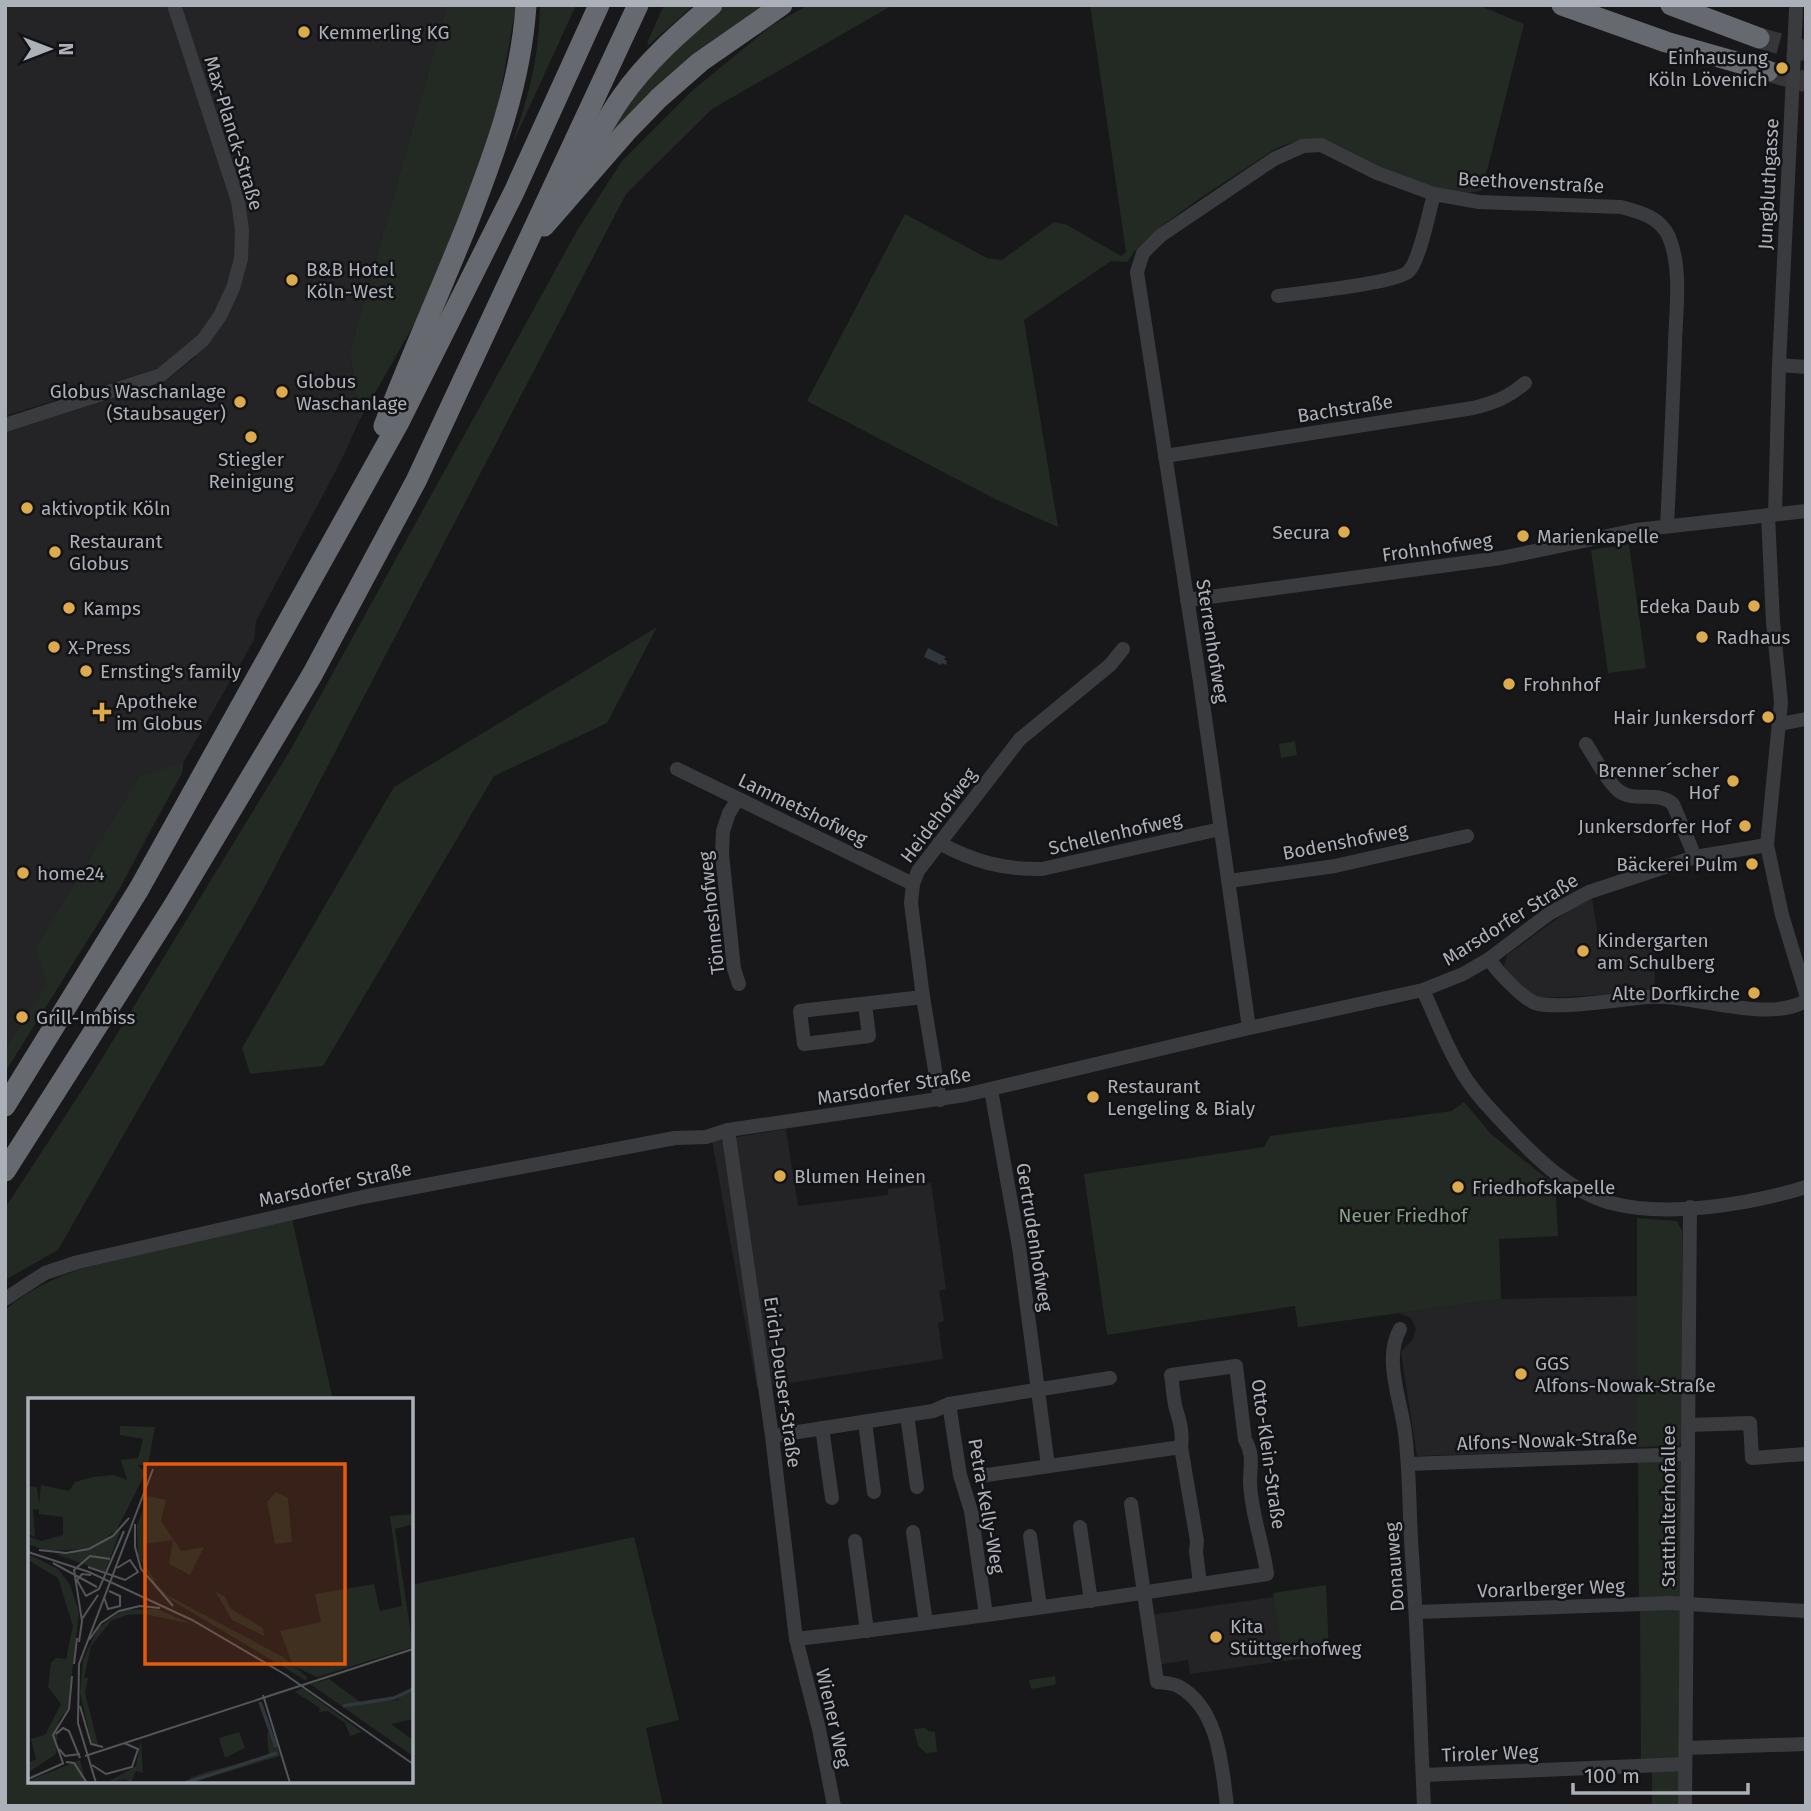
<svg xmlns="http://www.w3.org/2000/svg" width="1811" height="1811" viewBox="0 0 1811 1811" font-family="'Fira Sans',sans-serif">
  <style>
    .built { fill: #242427 }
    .green { fill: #232a23 }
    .water { fill: #30373d }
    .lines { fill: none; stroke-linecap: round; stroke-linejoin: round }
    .highway-tunnel { stroke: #36363a; stroke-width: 21; stroke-dasharray: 21 10; stroke-linecap: butt }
    .minor { stroke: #3a3b3f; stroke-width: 14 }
    .highway { stroke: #66696f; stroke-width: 21 }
    .minor-bridge { stroke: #3a3b3f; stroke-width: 14 }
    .poi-dot { fill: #ddaa4d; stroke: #131315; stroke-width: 2.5 }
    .labels { text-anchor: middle; stroke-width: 5; stroke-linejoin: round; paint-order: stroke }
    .poi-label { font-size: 19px; fill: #acb0b8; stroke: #131315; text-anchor: start }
    .street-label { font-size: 19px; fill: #acb0b8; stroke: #131315 }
    .park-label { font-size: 19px; fill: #86a187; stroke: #131315 }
    .inset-river { fill: none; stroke: #30373d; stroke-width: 3.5 }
    .inset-road { fill: none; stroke: #535559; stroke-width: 2 }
    .view { fill: #e8590c; fill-opacity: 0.15; stroke: #e8590c; stroke-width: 3.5 }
    .inset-edge { fill: none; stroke: #acb0b8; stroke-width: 3.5 }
  </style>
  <rect width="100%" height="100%" fill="#18181a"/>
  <g class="built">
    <path d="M5,5h442l-97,346 9,70 -17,38 -86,162 -2,19 -71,123 -1,10 -62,115 -115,184v-640l159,-50 33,-26 -192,60z"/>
    <path d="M1592,899l8,48 54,-1 1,46 -114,6 -10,-4 -24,-23 -3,-4 3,-12 65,-47z"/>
    <path d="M786,1129l12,77 90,-11v-6l43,-6 15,106 -7,2 5,30 -6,2 5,36 -186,29 -45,-247z"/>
    <path d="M1637,1296v147l-73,4 -13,4 -134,5 -16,-104 12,-13 3,-11 -5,-10 -12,-5 102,-14z"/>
    <path d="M1274,1597l9,64 -93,13 -2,-14 -31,5 -7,-50z"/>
  </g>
  <g class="green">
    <path d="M447,5h69l-17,96 -30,96 -40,101 -70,123 -9,-70z"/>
    <path d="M540,5h36l-64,140c17,-51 27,-86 28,-140z"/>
    <path d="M664,5h30l-45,40 -2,-2z"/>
    <path d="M725,5h41l-151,126 -4,-1 34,-52 63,-60z"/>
    <path d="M808,5h85l-181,104 -86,85 -365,700 -203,356 -53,30v-72l85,-130 201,-329 287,-520 44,-68 70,-70 79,-65z"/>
    <path d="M1090,5h388l46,19 -42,166c-17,6 -31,1 -47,-3 -18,-5 -36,-9 -52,-17 -44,-21 -60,-44 -110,-20 -31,22 -133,82 -145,112l-17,-1 -87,59 34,207 -61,-27 -190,-99 98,-187 82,44 15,2 52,-38 13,3 54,31 5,-4z"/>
    <path d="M1629,544l17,124 -38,5 -17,-123z"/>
    <path d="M657,627l-50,96 -113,53 -171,290 -73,8 -8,-26 152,-261z"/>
    <path d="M1295,741l2,14 -16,3 -2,-14z"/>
    <path d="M183,763l-1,10 -41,71 -21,44 -115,184v-22l42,-65 -11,-37 104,-172z"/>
    <path d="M1464,1102l27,32 69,55v5l-4,2 2,40 -59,3 2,60 -203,28 -3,-21 -188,29 -23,-161 180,-27 6,-11 182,-25z"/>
    <path d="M1637,1218l40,3 5,10v209l-3,6 -42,1z"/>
    <path d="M292,1219l41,181h-303v381h381v-196l223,-48 45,183 -33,8 17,78h-658v-496c23,-20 49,-32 78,-42z"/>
    <path d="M1684,1457l-1,144h-44l-1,-143z"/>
    <path d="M1326,1585l3,70 -46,6 -10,-68z"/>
    <path d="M1681,1607l-1,154 -39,2 -1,-155z"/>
    <path d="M1055,1676l1,7 -2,2 -23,4 -2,-9z"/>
    <path d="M925,1728l3,3 7,1 2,20 -11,1 -8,-7 -4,-17z"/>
    <path d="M1680,1768v38h-28v-37z"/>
  </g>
  <path class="water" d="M928,648l18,9 -2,2 3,2 -1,4 -4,-2 -1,2 -17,-8z"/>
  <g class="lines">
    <g class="highway-tunnel">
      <path d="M1759,38l47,13"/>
      <path d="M1768,71l38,11"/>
    </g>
    <g class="minor">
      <path d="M1278,296c21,-3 121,-13 131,-25 11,-12 20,-59 25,-77"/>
      <path d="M1779,365l27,2"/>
      <path d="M5,425l156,-50 42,-35 17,-24 13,-28 8,-29 1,-29 -4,-29 -64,-196"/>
      <path d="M1165,456l308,-48c21,-5 36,-11 52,-25"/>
      <path d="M1775,514l4,-149 12,-248"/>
      <path d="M1768,515l5,107 8,80 -14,143 15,70 24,79"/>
      <path d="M1187,600l314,-42 135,-28 170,-19"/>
      <path d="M1780,724l26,-5"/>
      <path d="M1586,744c8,12 22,39 33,47 16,12 38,-1 54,13l22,53"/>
      <path d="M677,769l236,115"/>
      <path d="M738,799l-9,14 -6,18 -1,23 12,115 5,15"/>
      <path d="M939,843c34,18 64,27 103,26l178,-40"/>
      <path d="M1229,881l106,-15 132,-30"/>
      <path d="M1489,959c8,12 33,39 46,44 22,7 87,-4 112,-6 46,-4 117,27 159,4"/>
      <path d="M1423,990c12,26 22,53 36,77 13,24 32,43 50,62 28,30 62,63 102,74 57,15 140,1 195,-16"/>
      <path d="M865,1004l4,32 -65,8 -4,-33 123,-14"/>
      <path d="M1249,1028l-49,-346 -63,-410 6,-19 17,-17 114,-77 29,-13 18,-1 56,28 57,21 45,8 142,5c19,5 39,10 48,30 13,31 7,73 6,106 -2,61 -5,122 -8,183"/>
      <path d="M991,1090l28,157 29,219"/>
      <path d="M940,1100l-17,-103 -12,-94 2,-19 5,-13 102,-132 90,-74 13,-16"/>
      <path d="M728,1130l44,306 24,203 23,90 15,77"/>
      <path d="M5,1299l40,-26 33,-11 285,-65 312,-59 31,-1 22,-7 237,-35 284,-67 174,-38 40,-16 26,-15 61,-46 39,-21 106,-35 72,-12"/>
      <path d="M1400,1329c-17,30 1,71 5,104 5,41 4,82 7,122 6,84 8,167 12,251"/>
      <path d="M949,1404l11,71 11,36 15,104"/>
      <path d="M907,1415l10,72"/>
      <path d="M865,1422l9,70"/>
      <path d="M1688,1425l62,-2 2,35 54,-4"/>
      <path d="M822,1428l10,70"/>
      <path d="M772,1436l161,-25 16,-7 161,-26"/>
      <path d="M1408,1464l280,-10"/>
      <path d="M980,1476l201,-29"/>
      <path d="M1131,1504l26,178c7,1 15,1 21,4 41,22 44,80 49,120"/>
      <path d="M1080,1527l11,74"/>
      <path d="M913,1532l13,91"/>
      <path d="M1030,1536l10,71"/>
      <path d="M855,1541l12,90"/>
      <path d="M1417,1612l253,-9 136,8"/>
      <path d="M796,1639c158,-18 315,-41 471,-65 -4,-31 -16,-60 -17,-92 0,-15 4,-28 -5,-42l-9,-74 -65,9c2,11 2,24 5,34 4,13 7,24 5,38l16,94 -1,10 4,33"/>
      <path d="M1686,1748l120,-4"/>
      <path d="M1423,1775l262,-11"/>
      <path d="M1685,1806l5,-599"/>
    </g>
    <g class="highway">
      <path d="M1562,5l104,37 102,29"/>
      <path d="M1671,5l88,33"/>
      <path d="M572,183c16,-28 30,-58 49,-85 25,-36 58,-65 91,-93"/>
      <path d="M544,226l82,-94 33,-34 41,-36 82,-57"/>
      <path d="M384,426c26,-67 55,-132 82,-199 28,-72 55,-144 60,-222"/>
      <path d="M5,1106l134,-217 259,-465 116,-232 85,-187"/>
      <path d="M5,1171l168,-264 139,-232 104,-194 222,-476"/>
    </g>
    <path class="minor-bridge" d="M1791,117l5,-108"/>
  </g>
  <g class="poi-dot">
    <circle cx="304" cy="32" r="7"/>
    <circle cx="1782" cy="68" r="7"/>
    <circle cx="292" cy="280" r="7"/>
    <circle cx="282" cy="392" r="7"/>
    <circle cx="240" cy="402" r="7"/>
    <circle cx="251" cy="437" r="7"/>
    <circle cx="27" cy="508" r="7"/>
    <circle cx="1344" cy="532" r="7"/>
    <circle cx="1523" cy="536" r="7"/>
    <circle cx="55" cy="552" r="7"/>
    <circle cx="1754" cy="606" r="7"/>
    <circle cx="69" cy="608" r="7"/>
    <circle cx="1702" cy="637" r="7"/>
    <circle cx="54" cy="647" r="7"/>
    <circle cx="86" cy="671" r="7"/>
    <circle cx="1509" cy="684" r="7"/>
    <path d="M98.5 701.5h7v7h7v7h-7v7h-7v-7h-7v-7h7z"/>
    <circle cx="1768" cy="717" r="7"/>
    <circle cx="1733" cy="781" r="7"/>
    <circle cx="1745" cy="826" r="7"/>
    <circle cx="1752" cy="864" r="7"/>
    <circle cx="23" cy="873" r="7"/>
    <circle cx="1583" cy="951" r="7"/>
    <circle cx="1754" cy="993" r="7"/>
    <circle cx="22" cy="1017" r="7"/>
    <circle cx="1093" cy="1097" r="7"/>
    <circle cx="780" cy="1176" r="7"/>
    <circle cx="1458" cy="1187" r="7"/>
    <circle cx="1521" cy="1374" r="7"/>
    <circle cx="1216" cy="1637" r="7"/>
  </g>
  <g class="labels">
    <g class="poi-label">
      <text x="318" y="39">Kemmerling KG</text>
      <text x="1768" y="64" text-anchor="end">Einhausung<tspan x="1768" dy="22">Köln Lövenich</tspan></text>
      <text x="306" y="276">B&amp;B Hotel<tspan x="306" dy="22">Köln-West</tspan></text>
      <text x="296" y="388">Globus<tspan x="296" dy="22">Waschanlage</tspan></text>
      <text x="226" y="398" text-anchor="end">Globus Waschanlage<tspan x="226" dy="22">(Staubsauger)</tspan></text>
      <text x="251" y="466" text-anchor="middle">Stiegler<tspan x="251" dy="22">Reinigung</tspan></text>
      <text x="41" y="515">aktivoptik Köln</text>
      <text x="1330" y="539" text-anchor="end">Secura</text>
      <text x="1537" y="543">Marienkapelle</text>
      <text x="69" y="548">Restaurant<tspan x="69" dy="22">Globus</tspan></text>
      <text x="1740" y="613" text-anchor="end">Edeka Daub</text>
      <text x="83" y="615">Kamps</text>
      <text x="1716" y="644">Radhaus</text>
      <text x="68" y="654">X-Press</text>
      <text x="100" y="678">Ernsting's family</text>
      <text x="1523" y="691">Frohnhof</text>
      <text x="116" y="708">Apotheke<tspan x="116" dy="22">im Globus</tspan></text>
      <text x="1754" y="724" text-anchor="end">Hair Junkersdorf</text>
      <text x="1719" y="777" text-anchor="end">Brenner´scher<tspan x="1719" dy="22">Hof</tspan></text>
      <text x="1731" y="833" text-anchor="end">Junkersdorfer Hof</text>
      <text x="1738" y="871" text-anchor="end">Bäckerei Pulm</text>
      <text x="37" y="880">home24</text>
      <text x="1597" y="947">Kindergarten<tspan x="1597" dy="22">am Schulberg</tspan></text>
      <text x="1740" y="1000" text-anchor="end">Alte Dorfkirche</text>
      <text x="36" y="1024">Grill-Imbiss</text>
      <text x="1107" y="1093">Restaurant<tspan x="1107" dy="22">Lengeling &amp; Bialy</tspan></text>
      <text x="794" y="1183">Blumen Heinen</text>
      <text x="1472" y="1194">Friedhofskapelle</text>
      <text x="1535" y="1370">GGS<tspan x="1535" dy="22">Alfons-Nowak-Straße</tspan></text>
      <text x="1230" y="1633">Kita<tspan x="1230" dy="22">Stüttgerhofweg</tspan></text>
    </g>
    <g class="street-label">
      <text transform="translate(234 133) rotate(73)" y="7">Max-Planck-Straße</text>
      <text transform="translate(1531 182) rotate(3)" y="7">Beethovenstraße</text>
      <text transform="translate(1768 184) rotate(-87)" y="7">Jungbluthgasse</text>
      <text transform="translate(1345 408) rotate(-9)" y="7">Bachstraße</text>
      <text transform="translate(1437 547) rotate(-8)" y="7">Frohnhofweg</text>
      <text transform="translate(1213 641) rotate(81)" y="7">Sterrenhofweg</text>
      <text transform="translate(803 809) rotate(26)" y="7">Lammetshofweg</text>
      <text transform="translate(938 815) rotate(-53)" y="7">Heidehofweg</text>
      <text transform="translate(1115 833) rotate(-13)" y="7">Schellenhofweg</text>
      <text transform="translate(1345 841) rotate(-11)" y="7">Bodenshofweg</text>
      <text transform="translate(711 913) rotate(-96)" y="7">Tönneshofweg</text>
      <text transform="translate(1510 919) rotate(-32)" y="7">Marsdorfer Straße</text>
      <text transform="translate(894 1086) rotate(-9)" y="7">Marsdorfer Straße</text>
      <text transform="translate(335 1184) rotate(-12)" y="7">Marsdorfer Straße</text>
      <text transform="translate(1035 1237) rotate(81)" y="7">Gertrudenhofweg</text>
      <text transform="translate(783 1382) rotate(82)" y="7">Erich-Deuser-Straße</text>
      <text transform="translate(1547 1440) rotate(-2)" y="7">Alfons-Nowak-Straße</text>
      <text transform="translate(1269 1454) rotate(82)" y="7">Otto-Klein-Straße</text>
      <text transform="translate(987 1506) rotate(80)" y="7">Petra-Kelly-Weg</text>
      <text transform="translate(1668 1506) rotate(-90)" y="7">Statthalterhofallee</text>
      <text transform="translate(1394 1567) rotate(-94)" y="7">Donauweg</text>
      <text transform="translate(1551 1588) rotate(-2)" y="7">Vorarlberger Weg</text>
      <text transform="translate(834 1718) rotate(77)" y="7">Wiener Weg</text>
      <text transform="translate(1490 1753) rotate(-2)" y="7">Tiroler Weg</text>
    </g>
    <g class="park-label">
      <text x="1403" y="1222">Neuer Friedhof</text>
    </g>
  </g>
  <g transform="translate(28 1398)">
    <rect width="385" height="385" fill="#18181a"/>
    <path d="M92,28l35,1 -7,38h-11l9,7 -30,59 -29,18 -39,2 -20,-7v-8l13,5 22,-6v-18l-24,-3v-5l-6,1 2,27 -7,-3v-48l9,1 2,17 2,-19 28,6 6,-9 18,-5 21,-2 13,5 -6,-20 17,-2 5,-19 -23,-4zM248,94l12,6 4,44 -17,2 -8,-42zM120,98l18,4 -5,21 20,30 23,-4 -14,28 -21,-11 4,-24 -29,4 -1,16 14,25 10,10 116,62 25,21 -3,2 -134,-80 -15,-13 -18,-31 -1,-31zM385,116v10l-18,5 18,118 -96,30 -24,-11 -13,-35 41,-9 -6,-28 59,-10 6,27 22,-5 -12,-90zM92,133l-15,41 -49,-18h13zM0,156l30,15 12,16 9,27 -11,96 -10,14 -2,32 -28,19v-10l8,-4 -5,-20 14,-4 16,-31 -13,-17 3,-24 5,-5 10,1 7,-33 -15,-48 -30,-18zM187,193l10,6 6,12 32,19 1,8 -32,-16zM129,211l35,15 -48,-10 -17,1 -15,5 -21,26 -7,32h4l-3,15 13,52h-6l-12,-52 3,-33 15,-32 25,-18zM301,281l31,23 31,-4 -28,5 36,-3 -2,-3 16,-8v30l-22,5 22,16v16l-103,-72zM274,290l60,44 -12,4 -5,-13 -17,-12 -9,1 1,-4 -25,-16zM244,333l8,25 -90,27v-5l16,-6 63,-16 -2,-23zM211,334l6,16 -20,10 -6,-20zM113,342l2,33 -7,-2 -5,12 -6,-4 -19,4 30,-17zM52,362l6,23h-58v-2z" fill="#232a23"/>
    <path class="inset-river" d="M232,304l16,45M315,308l51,-8 19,-9M157,385l92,-30"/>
    <path class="inset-road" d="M107,126v23l6,22 32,37M11,152l27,3 23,-4 24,-13 16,-18M0,154l61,20 103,48 94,55 127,89M25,165l44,24M60,169l37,13 13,-8 -8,-12 -13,8M63,177l-9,-1 -5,6 9,16 13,-7 25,-58M76,199l4,12 12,-3v-10l-11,-5M54,221l16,-24M61,242l12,-17 18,-12 21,-5 20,2M51,244l3,-21 -8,-51 16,-14 20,3M46,266l3,-26M235,297l27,88M52,308l11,38 12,3M28,336l7,-6 6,3 11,27M31,351l6,7 15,-2M57,358l328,-107M38,364l8,1 13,20M35,365l-10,-28 16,-26 3,-33M64,367l14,9 26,-7 6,-18 -14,-6M0,381l36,-16M68,385l-18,-60 1,-59 74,-195"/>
    <path class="view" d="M117,66h200v200h-200z"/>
    <rect width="385" height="385" class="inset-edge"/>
  </g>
  <rect width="1811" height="1811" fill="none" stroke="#acb0b8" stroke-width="14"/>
  <g transform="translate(49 49) rotate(90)" stroke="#131315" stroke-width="5" paint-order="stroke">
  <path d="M0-5L12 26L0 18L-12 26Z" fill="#acb0b8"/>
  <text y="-10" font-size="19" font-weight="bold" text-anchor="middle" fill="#acb0b8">N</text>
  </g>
  <path d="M1573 1783v10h175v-10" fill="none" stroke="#acb0b8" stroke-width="3.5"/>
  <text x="1584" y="1783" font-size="21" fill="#acb0b8" stroke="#131315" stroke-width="5" paint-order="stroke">100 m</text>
</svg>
